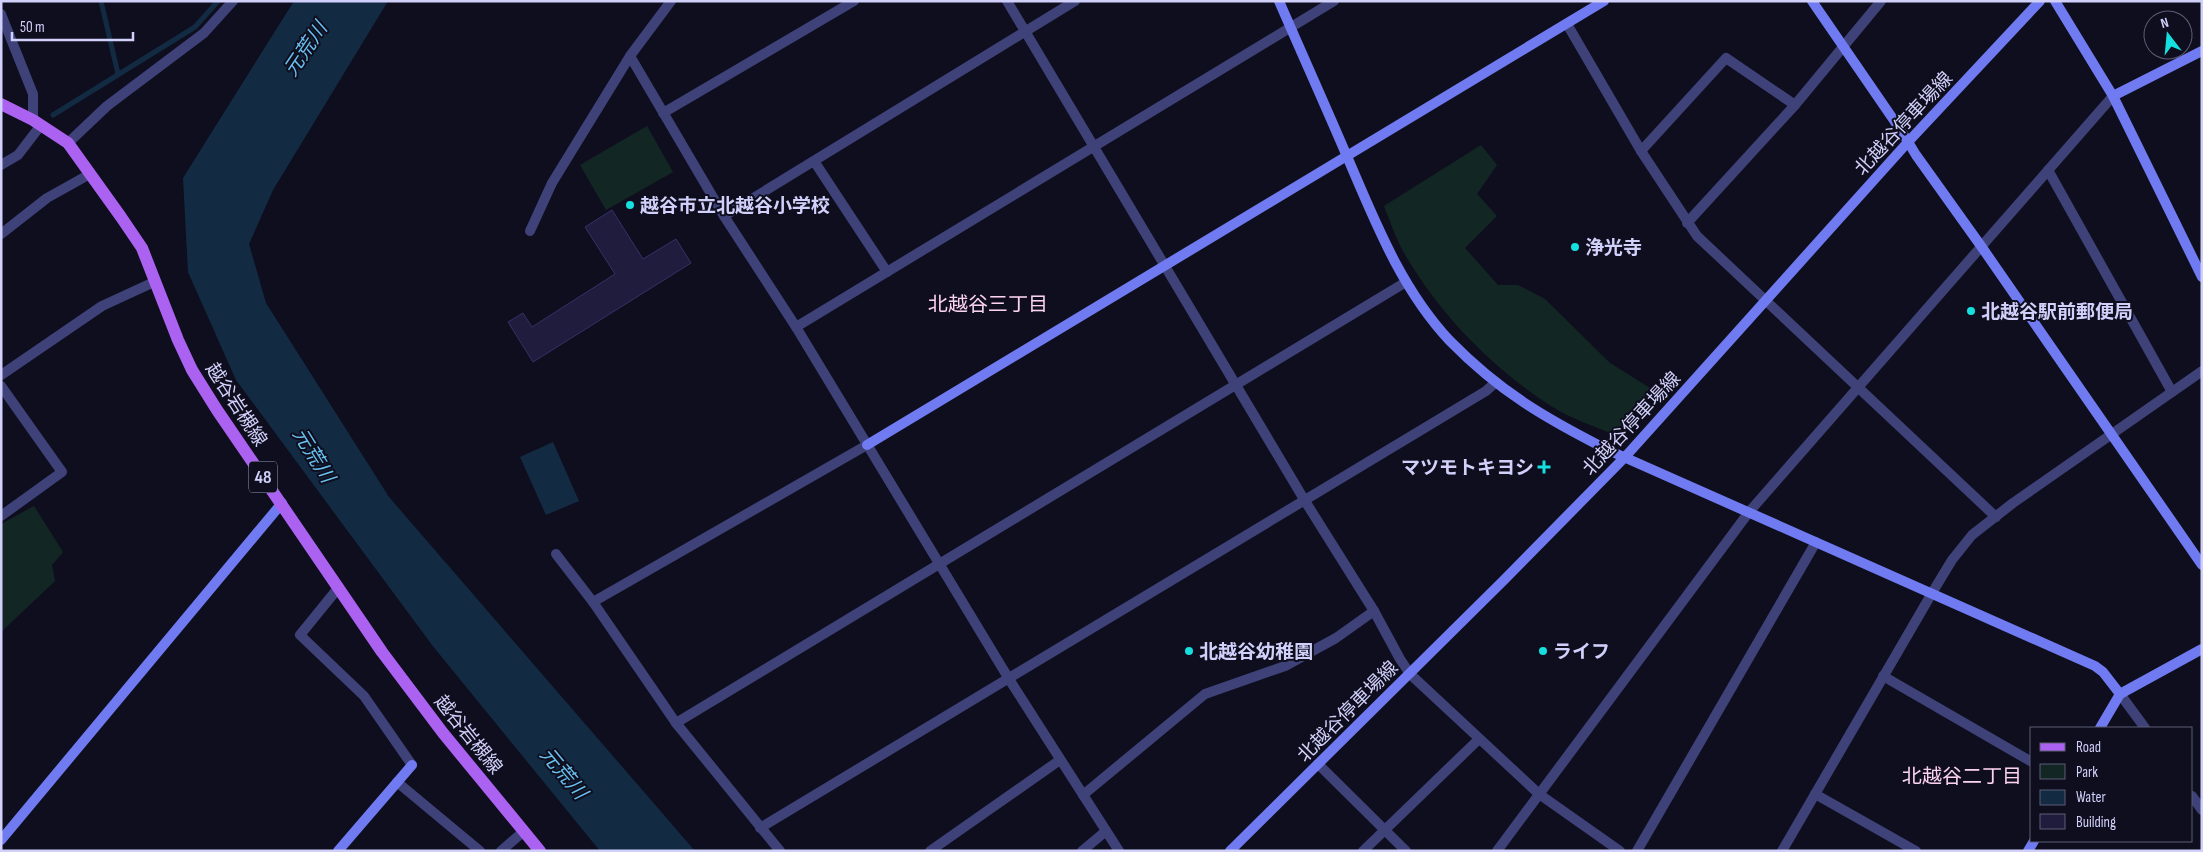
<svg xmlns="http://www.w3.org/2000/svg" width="2203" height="852" viewBox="0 0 2203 852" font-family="'Sofia Sans Condensed','Noto Sans JP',sans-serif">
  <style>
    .green { fill: #122724 }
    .water { fill: #122b43 }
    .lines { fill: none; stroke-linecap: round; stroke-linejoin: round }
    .stream { stroke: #122b43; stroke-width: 5 }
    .building { fill: #1f1c3d; stroke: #363067 }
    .street { stroke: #3e4279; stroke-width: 10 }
    .secondary { stroke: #707bf1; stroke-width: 10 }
    .primary { stroke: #ac62f0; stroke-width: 12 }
    .poi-dot { fill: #16e0df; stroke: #0f0e1e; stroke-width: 2 }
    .labels { text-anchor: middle; stroke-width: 4; stroke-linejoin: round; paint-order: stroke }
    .shield { fill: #0f0e1e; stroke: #9696b8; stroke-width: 1 }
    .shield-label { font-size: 18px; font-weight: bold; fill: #d0d0fa }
    .street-label { font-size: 19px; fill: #d0d0fa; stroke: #0f0e1e }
    .poi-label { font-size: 19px; font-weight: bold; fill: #d0d0fa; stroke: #0f0e1e; text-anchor: start }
    .water-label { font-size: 20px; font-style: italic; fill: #68c0f0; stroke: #0f0e1e }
    .neighbourhood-label { font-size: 20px; fill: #fbd2f0; stroke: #0f0e1e }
  </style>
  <rect width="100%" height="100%" fill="#0f0e1e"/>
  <g class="green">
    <path d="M647,126l26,46 -67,38 -26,-45z"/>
    <path d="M1481,145l16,20 -20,29 20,22 -32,32 33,37h20l27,14 65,64 45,28 -42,43c-17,-7 -34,-13 -50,-21 -61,-35 -120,-94 -156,-155 -10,-16 -16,-35 -23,-52z"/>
    <path d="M34,506l29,46 -11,13 3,16 -54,51v-108z"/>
  </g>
  <g class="water">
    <path d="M294,1h94l-115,189 -24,54 17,59 123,194 306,354h-95l-168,-206 -196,-265 -48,-108 -5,-94z"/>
    <path d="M553,442l26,59 -33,14 -26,-58z"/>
  </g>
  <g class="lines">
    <g class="stream">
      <path d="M101,1l17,73"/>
      <path d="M53,115l142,-88 23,-26"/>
    </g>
  </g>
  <path class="building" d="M612,210l31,49 33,-20 15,24 -158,99 -25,-40 15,-9 9,14 83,-53 -30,-47z"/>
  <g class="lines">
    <g class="street">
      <path d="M671,1l-41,55 94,160 72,111 213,352 110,172"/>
      <path d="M1007,1l298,500 69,110 26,48 10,15 129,120 81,57"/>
      <path d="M1,14l32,80v26"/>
      <path d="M1567,24l74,127 56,85 299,281"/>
      <path d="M663,113l191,-112"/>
      <path d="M68,143l39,-37 97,-73 29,-32"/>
      <path d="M1641,151l85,-93 69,47"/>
      <path d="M814,161l73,111"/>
      <path d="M1,165l17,-10 23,-30"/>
      <path d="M2048,170l124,222"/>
      <path d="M724,216l351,-215"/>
      <path d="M1687,223l108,-118 86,-104"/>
      <path d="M530,231l22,-48 78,-127"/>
      <path d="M1,234l46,-36 43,-24"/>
      <path d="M796,327l538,-326"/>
      <path d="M1,375l101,-69 52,-24"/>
      <path d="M1,386l61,86 -61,44"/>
      <path d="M556,554l37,48 83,121 104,128"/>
      <path d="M339,587l-39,48 64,61 48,69"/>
      <path d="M593,602l274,-157"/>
      <path d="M1883,676l149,86"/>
      <path d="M2120,694l25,34"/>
      <path d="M676,723l730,-441"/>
      <path d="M1318,764l88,87"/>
      <path d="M397,782l83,69"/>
      <path d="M1815,794l101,57"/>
      <path d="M1083,795l122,-101 80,-28 51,-28 38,-27"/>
      <path d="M2192,796l10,14"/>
      <path d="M760,828l726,-437 10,-9"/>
      <path d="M501,851l22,-19"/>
      <path d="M930,851l130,-91"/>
      <path d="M1082,851l24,-20"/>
      <path d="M1363,851l116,-112"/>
      <path d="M1497,851l252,-339 364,-416"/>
      <path d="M1637,851l179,-309"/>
      <path d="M1782,851l150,-258 20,-33 20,-25 41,-32 189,-132"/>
    </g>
    <g class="secondary">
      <path d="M1279,1c23,53 47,106 70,160 27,63 53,129 101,180 50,51 95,77 158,109l487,216 8,6 17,22"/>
      <path d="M1812,1l90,131 14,23 65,91 221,319"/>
      <path d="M2055,1l58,95 89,181"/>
      <path d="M2113,96l89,-45"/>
      <path d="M867,445l737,-444"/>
      <path d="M2100,728l20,-34 82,-45"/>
      <path d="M1,840l281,-337"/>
      <path d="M338,851l74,-86"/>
      <path d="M1230,851l273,-270 122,-124 283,-315 132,-141"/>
      <path d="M2028,851l6,-10"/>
    </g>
    <path class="primary" d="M1,104l32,16 35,23 53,74 21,31 36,92 14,30 25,40 165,242 61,81 97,118"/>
  </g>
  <g class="poi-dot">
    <circle cx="630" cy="205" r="5"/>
    <circle cx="1575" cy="247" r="5"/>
    <circle cx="1971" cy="311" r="5"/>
    <path d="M1541.5 459.5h5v5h5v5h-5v5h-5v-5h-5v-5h5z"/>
    <circle cx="1189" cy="651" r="5"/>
    <circle cx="1543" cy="651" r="5"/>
  </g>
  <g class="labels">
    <rect class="shield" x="249" y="461.5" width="28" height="31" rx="4"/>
    <g class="shield-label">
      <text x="263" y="483">48</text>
    </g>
    <g class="street-label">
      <text transform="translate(1903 123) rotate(-47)" y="7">北越谷停車場線</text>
      <text transform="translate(237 404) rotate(57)" y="7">越谷岩槻線</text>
      <text transform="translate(1631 423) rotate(-47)" y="7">北越谷停車場線</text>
      <text transform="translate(1347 711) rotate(-45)" y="7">北越谷停車場線</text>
      <text transform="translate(469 734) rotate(51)" y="7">越谷岩槻線</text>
    </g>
    <g class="poi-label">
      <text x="640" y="212">越谷市立北越谷小学校</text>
      <text x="1585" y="254">浄光寺</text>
      <text x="1981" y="318">北越谷駅前郵便局</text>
      <text x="1534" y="474" text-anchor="end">マツモトキヨシ</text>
      <text x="1199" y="658">北越谷幼稚園</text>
      <text x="1553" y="658">ライフ</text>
    </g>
    <g class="water-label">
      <text transform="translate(305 49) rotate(-56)" y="7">元荒川</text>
      <text transform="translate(314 455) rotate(58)" y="7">元荒川</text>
      <text transform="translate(564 773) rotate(50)" y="7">元荒川</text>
    </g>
    <g class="neighbourhood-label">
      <text x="988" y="311">北越谷三丁目</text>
      <text x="1962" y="783">北越谷二丁目</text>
    </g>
  </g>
  <rect width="2203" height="852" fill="none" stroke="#d0d0fa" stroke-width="5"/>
  <rect x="2030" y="727" width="162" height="115" fill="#0f0e1e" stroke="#5c5c76"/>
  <rect x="2040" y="743" width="25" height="8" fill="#ac62f0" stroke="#5c5c76"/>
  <text x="2076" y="752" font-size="15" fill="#d0d0fa">Road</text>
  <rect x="2040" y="764" width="25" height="15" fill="#122724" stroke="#5c5c76"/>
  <text x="2076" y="777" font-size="15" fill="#d0d0fa">Park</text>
  <rect x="2040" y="790" width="25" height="15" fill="#122b43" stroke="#5c5c76"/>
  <text x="2076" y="802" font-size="15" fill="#d0d0fa">Water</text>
  <rect x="2040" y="814" width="25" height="15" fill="#1f1c3d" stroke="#5c5c76"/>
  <text x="2076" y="827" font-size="15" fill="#d0d0fa">Building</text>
  <g transform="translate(2168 35) rotate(344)"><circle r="24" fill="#0f0e1e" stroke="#5c5c76"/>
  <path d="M0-4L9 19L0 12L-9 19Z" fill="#16e0df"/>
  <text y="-8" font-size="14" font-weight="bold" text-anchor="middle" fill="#d0d0fa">N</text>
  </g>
  <path d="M12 32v8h121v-8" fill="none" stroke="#d0d0fa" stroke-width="2.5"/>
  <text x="20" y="32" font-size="15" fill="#d0d0fa" stroke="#0f0e1e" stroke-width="4" paint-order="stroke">50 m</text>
</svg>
